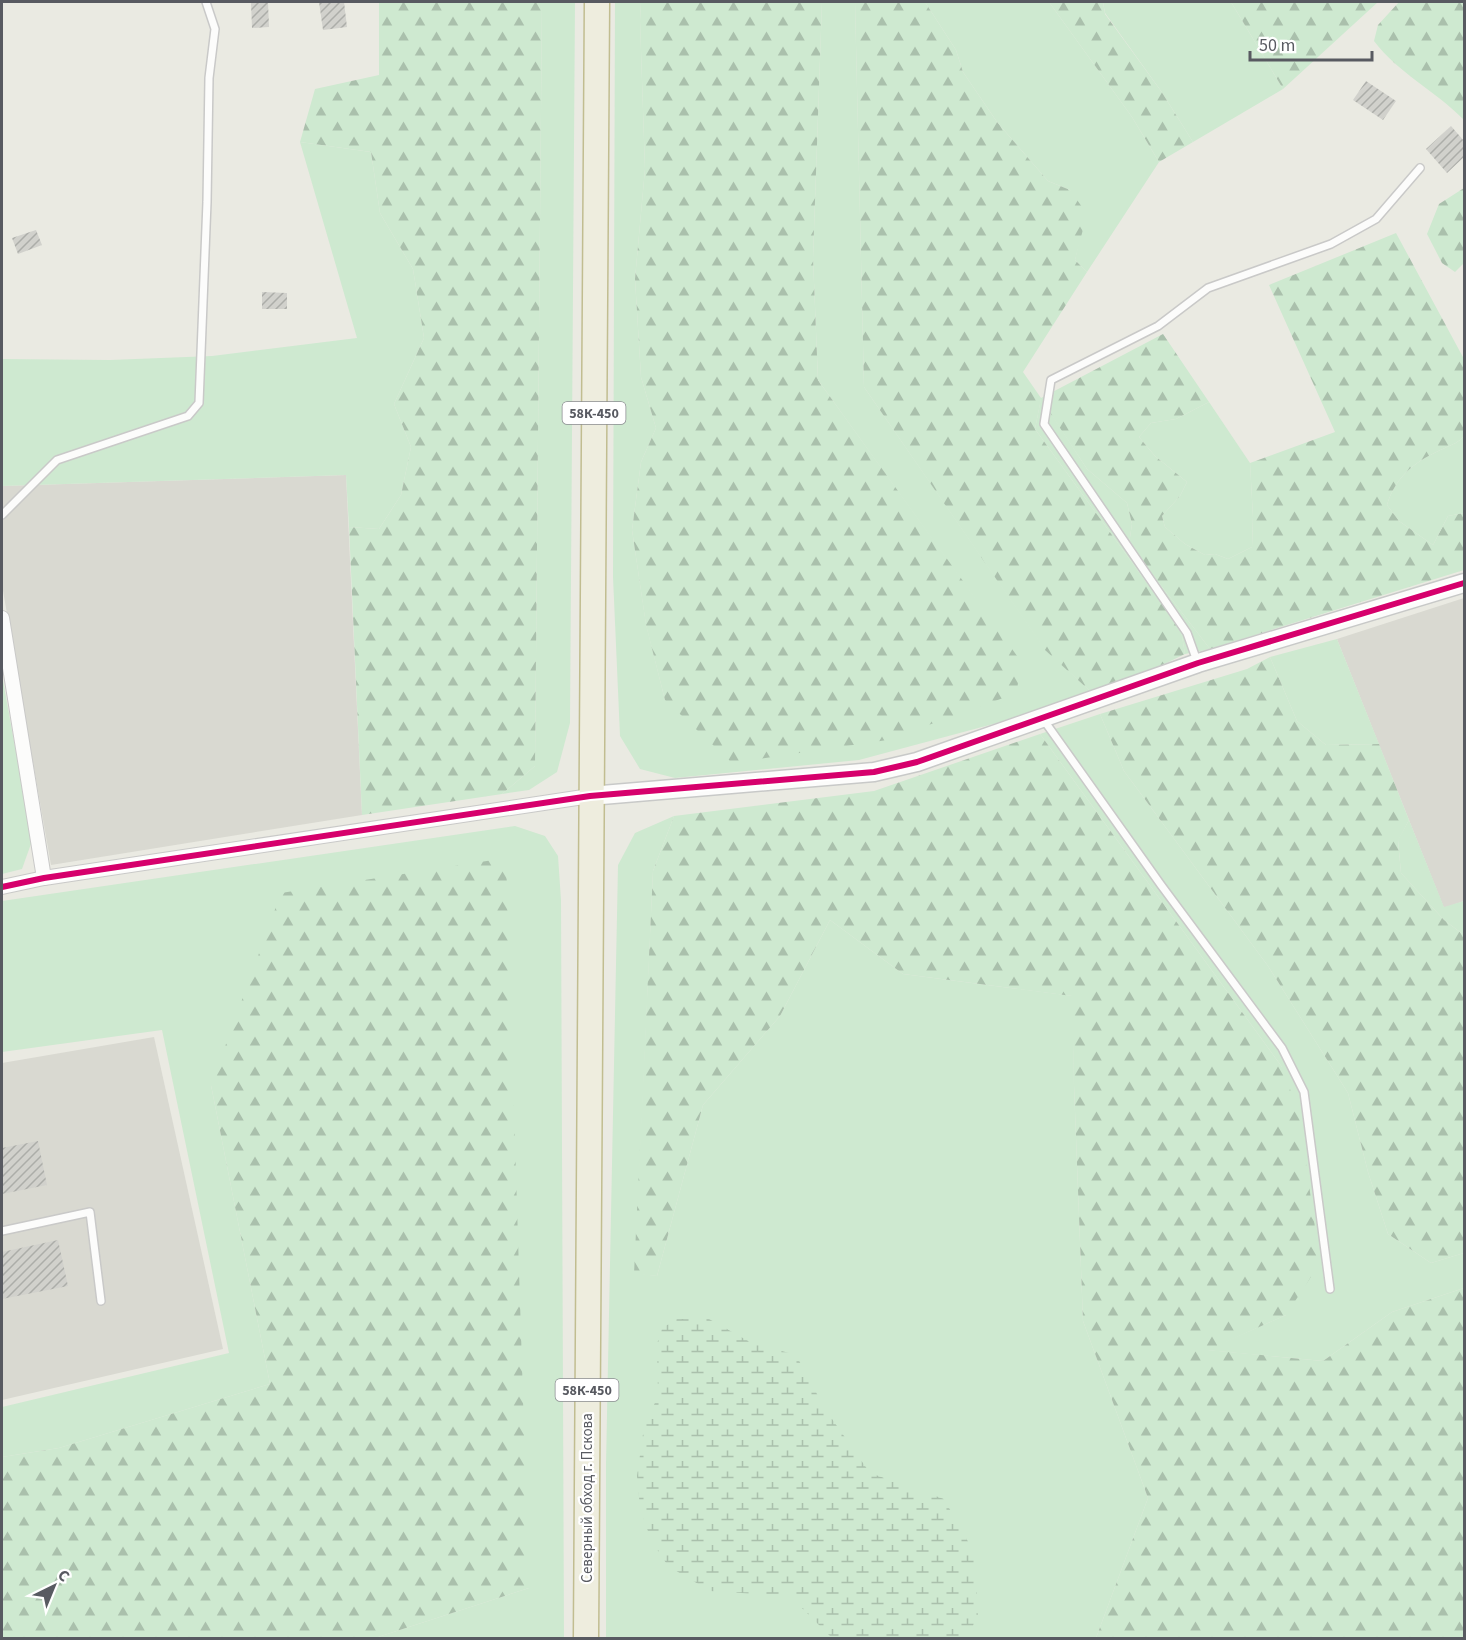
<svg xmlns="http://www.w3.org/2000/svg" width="1466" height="1640" viewBox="0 0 1466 1640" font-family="'Source Sans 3',sans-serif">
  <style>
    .industrial { fill: #d9d9d1 }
    .green { fill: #cee9d0 }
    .forest { fill: url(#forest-firs) }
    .wetland { fill: url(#wetland-marsh) }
    .building { fill: url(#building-hatch) }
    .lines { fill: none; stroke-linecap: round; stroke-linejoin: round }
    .lane-casing { stroke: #c9c9c8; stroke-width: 10 }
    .street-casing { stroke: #c9c9c8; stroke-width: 16 }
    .secondary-casing { stroke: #c8c9c8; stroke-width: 21 }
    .highway-casing { stroke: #c1bd90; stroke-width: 27 }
    .lane { stroke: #fcfcfb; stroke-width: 7 }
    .street { stroke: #fcfcfb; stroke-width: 14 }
    .secondary { stroke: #fcfcfb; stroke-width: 18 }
    .highway { stroke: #eeedde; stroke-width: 24 }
    .cycleway-casing { stroke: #fff; stroke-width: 10 }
    .cycleway { stroke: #d6006c; stroke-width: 6 }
    .labels { text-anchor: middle; stroke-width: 4.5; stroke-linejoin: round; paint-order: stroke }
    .shield { fill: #fff; stroke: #8a8c90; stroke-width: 1.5 }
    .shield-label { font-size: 14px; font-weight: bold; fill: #585a61 }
    .street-label { font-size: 15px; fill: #585a61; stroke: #fff }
  </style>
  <defs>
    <pattern id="forest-firs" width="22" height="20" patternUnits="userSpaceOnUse" patternTransform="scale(1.5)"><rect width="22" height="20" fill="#cee9d0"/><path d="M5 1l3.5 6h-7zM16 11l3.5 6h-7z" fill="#aac0ac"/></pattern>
    <pattern id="wetland-marsh" width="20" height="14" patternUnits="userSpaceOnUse" patternTransform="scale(1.5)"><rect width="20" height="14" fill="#cee9d0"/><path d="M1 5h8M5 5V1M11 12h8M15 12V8" fill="none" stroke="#aac0ac"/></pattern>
    <pattern id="building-hatch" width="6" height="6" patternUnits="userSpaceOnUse" patternTransform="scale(1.5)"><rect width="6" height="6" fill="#d1d1cc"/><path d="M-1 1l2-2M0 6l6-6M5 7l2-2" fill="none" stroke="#acada9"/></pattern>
  </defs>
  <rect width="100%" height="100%" fill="#eaeae2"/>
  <g class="industrial">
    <path d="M346,475l16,340 -311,50 -49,-280v-99z"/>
    <path d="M1464,598v303l-20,7 -107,-269z"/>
    <path d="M154,1037l69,312 -221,51v-337z"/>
  </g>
  <g class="green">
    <path d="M542,2h33l-5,721 -13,49 -28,18 -27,4 33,-28z"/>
    <path d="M615,2h26l-1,19 5,148 -10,110 6,98 15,51 -15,34 -9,68 14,94 19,76 354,-40 -201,-280 -5,-122 9,-256h33l9,385 181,262 45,42 -93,32 -138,37 -184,18 -35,-9 -20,-33 -7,-159z"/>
    <path d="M925,2h124l83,115 27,45 -72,110 -12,-12 4,-18 -9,-52 -22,-9 -51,-59 -34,-50 -7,-22z"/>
    <path d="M1103,2h128l52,87 -90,53 -32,-51 -56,-78z"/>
    <path d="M300,142l71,10 9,61 33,56 11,69 -30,66 17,43 -10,48 -22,34 -30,-2 -3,-52 -344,11v-127l108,1 102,-4 145,-18z"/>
    <path d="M1041,398l46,71 40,34 5,21 -3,20 81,105 -25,5 -4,-24 -146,-201z"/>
    <path d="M1209,402l41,61 3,54 -1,30 -24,12 -13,-5 -10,1 -20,-11 -20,-17 -3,-11 18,-20 7,-14 -32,-26 -16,-19 12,-14 25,-4z"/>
    <path d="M1464,436v77l-16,3 -15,29 -34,-24 -12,-16c9,-30 30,-45 58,-57 8,-4 13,-5 19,-12z"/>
    <path d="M1337,639l42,105 -53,1 -29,-24 -27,-64z"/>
    <path d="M2,675l30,166 -10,28 -20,5z"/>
    <path d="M1100,714l24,57 144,195 80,127 20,79 20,62 43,29 33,-10v35l-72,24 -69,49 -117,-11 80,-35 -4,-248 -242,-333z"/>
    <path d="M674,816l-21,55 -18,402 22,3 46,-171 77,-89 50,-96 73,54 170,22 1,89 9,236 65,177 -52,140h-490v-174l12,-599 17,-32z"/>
    <path d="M1409,820l35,87 20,-6v34l-20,-15 -43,-47 -3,-33z"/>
    <path d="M515,826l30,10 13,20 3,44 3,738h-189l154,-50 -318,-503 59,299 -211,64 -57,9v-50l227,-54 -67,-323 -160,22v-151z"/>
  </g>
  <g class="forest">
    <path d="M379,2h163l-7,764 -33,28 -140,21 -13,-288 30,2 22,-34 10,-48 -17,-43 30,-66 -11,-69 -33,-56 -9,-61 -71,-10 15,-53 64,-14z"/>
    <path d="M641,2h181l-9,256 5,122 202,280 -3,33 -130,47 -155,23 -67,-63 -19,-75 -14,-95 9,-68 15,-34 -15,-51 -6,-98 10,-110 -5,-148z"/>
    <path d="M855,2h70l31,48 7,22 34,50 51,59 22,9 17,24 -12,46 12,12 -64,100 18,26 122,-64 46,68 -33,17 -25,4 -12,14 16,19 32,26 -7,14 -18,20 3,11 20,17 20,11 10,-1 13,5 24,-12 1,-30 -3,-54 85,-31 -66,-147 127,-52 68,126v77c-6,7 -11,8 -19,12 -28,12 -49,27 -58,57l12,16 34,24 15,-29 16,-3v57l-254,79 -81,-105 3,-20 -5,-21 -40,-34 -46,-70 -6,30 146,201 4,24 -31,15 -64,22 -45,-41 -181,-263z"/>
    <path d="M1049,2h54l2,12 56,77 32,51 -34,20 -27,-45z"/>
    <path d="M1231,2h147l-95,87z"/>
    <path d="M1399,2h65v118c-28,-29 -65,-46 -90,-79l4,-16z"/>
    <path d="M1464,188v75l-9,9 -13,-9 -15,-29 12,-30z"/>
    <path d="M1270,657l27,64 29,24 53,-1 30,76 -11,21 3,32 43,47 20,15v318l-33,10 -43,-29 -20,-62 -20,-79 -80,-127 -144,-195 -24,-57 147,-45z"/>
    <path d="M1040,734l242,333 17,47 21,149 -34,52 -78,35 115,11 69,-49 72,-24v350h-368l52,-140 -65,-177 -9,-236 -2,-89 -169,-22 -73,-54 -50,96 -77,89 -46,171 -23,-2 19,-403 21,-55 200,-25z"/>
    <path d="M506,858l23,730 -154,50h-373v-181l57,-9 211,-64 -59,-299 70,-192z"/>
  </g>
  <path class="wetland" d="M677,1319h32l41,23 46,13 29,54 45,64 74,26 31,55 3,64 -13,20h-133l-42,-42 -80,-5 -42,-25 -17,-26 -11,-32 -3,-32 7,-49 14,-31 -1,-52 5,-16z"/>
  <g class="building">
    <path d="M268,2l1,25 -17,1 -1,-25z"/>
    <path d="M319,2h25l3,25 -24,3z"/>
    <path d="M1366,81l30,20 -13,19 -30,-20z"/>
    <path d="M1451,126l13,15v16l-17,16 -21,-24z"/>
    <path d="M36,230l6,15 -24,9 -6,-16z"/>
    <path d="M262,292l25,1v16h-25z"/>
    <path d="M38,1141l9,44 -45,9v-46z"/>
    <path d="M58,1240l10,46 -66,13v-47z"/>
  </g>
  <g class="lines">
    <g class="lane-casing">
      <g id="lane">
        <path d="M2,515l55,-55 131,-44 11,-13 8,-201 2,-124 6,-49 -9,-27"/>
        <path d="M1197,661l-10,-28 -143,-209 7,-44 107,-54 50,-38 123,-44 45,-25 44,-51"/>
        <path d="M1043,719l118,166 121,163 22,44 26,197"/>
        <path d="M2,1231l88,-19 11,89"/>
      </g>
    </g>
    <g class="street-casing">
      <g id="street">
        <path d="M2,618l42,260"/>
        <path d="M2,887l42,-9 546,-82"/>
      </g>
    </g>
    <g class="secondary-casing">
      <path id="secondary" d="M590,796l284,-24 43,-10 281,-99 266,-80"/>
    </g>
    <g class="highway-casing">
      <path id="highway" d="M586,1638l11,-1636"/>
    </g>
    <use href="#lane" class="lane"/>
    <use href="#street" class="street"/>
    <use href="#secondary" class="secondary"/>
    <use href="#highway" class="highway"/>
    <g class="cycleway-casing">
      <path id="cycleway" d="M2,887l42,-9 546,-82 284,-24 43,-10 281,-99 266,-80"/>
    </g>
    <use href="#cycleway" class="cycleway"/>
  </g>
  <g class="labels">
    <g class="shield">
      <rect x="562.5" y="402" width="63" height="22" rx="4.5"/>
      <rect x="555.5" y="1379" width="63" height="22" rx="4.5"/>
    </g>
    <g class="shield-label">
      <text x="594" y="418">58К-450</text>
      <text x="587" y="1395">58К-450</text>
    </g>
    <g class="street-label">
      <text transform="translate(587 1498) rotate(-90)" y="5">Северный обход г. Пскова</text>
    </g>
  </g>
  <rect width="1466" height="1640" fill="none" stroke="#585a61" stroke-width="6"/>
  <g transform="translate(54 1586) rotate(43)" stroke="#ffffff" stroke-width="4.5" paint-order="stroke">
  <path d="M0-4.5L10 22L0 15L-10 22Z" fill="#585a61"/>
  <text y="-9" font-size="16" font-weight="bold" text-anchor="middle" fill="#585a61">С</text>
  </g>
  <path d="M1250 51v9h122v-9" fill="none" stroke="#585a61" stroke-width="3"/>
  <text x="1259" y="51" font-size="18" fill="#585a61" stroke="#ffffff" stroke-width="4.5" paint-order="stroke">50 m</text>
</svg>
